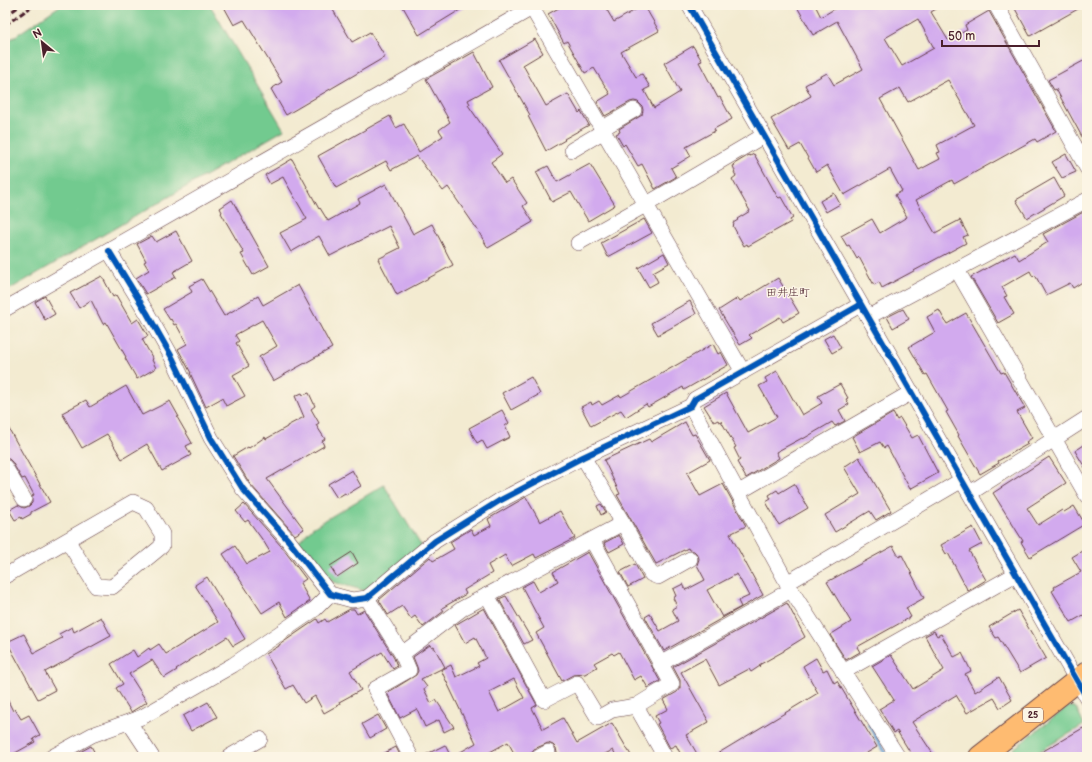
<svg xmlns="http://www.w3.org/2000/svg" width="1092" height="762" viewBox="0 0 1092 762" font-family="'Balsamiq Sans','Klee One',sans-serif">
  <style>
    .green { fill: #72ca8f; stroke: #5e745d }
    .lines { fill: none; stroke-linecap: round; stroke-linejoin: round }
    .stream { stroke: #639ed3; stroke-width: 4 }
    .building { fill: #d2aaee; fill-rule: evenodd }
    .minor-casing { stroke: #633e44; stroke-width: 16 }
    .highway-casing { stroke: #633e44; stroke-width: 24 }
    .minor { stroke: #fff; stroke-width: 15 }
    .highway { stroke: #febb71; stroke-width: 22 }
    .rail { stroke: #4a1f2b; stroke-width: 3; stroke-dasharray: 6 3; stroke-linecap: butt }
    .cycleway-casing { stroke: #fcf5e5; stroke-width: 8 }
    .cycleway { stroke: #0057b8; stroke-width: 6 }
    .labels { text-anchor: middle; stroke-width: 3; stroke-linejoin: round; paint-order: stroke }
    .shield { fill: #fcf5e5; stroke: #7f5f63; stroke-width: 1 }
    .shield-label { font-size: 9px; font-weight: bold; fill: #4a1f2b }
    .neighbourhood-label { font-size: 11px; fill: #4a1f2b; stroke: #fcf5e5 }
  </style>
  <rect width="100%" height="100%" fill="#fcf5e5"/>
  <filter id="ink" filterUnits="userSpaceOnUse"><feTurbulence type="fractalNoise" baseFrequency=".025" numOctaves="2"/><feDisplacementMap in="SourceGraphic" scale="8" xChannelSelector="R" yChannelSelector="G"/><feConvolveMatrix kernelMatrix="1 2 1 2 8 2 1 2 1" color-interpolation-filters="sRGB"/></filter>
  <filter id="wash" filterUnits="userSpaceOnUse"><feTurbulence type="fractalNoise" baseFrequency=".012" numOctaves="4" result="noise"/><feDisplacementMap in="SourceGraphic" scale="16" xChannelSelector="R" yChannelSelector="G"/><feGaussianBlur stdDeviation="0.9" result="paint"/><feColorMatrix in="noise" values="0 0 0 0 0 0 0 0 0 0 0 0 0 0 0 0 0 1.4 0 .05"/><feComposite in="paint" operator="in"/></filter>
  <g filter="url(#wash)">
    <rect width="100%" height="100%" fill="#f3ebd1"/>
    <g class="green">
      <path d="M61,5h149l74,125 -279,162v-249z"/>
      <path d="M384,485l38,62 -56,44 -33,-9 -35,-39 14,-15z"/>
      <path d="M1069,706l5,1 2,1 8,17 -54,32h-13l-4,-8z"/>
    </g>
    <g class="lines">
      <path class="stream" d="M869,725l19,32"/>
    </g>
    <g id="blocks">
      <g class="building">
        <path d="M223,5h107l22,37 18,-10 15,25 -99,58 -15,-26 11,-7 -38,-62 -10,5z"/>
        <path d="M402,5h66l-49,30z"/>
        <path d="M564,5h40l10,17 30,-17 15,26 -38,21 15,25 6,-3 8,13 -6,3 10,18 26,-16 -16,-29 29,-17 9,15 -3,1 19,36 2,-1 12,22 -18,10 1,2 -29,16 5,9 -20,12 5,9 -21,12 -13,-25 -4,2 -13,-22 -2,2 -7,-12 4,-2 -1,-3 23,-14 1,-5 -1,-4 -4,-4 -4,-1 -4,1 -25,14 -8,-14 13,-8 -16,-26 -9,5 -18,-32 -3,2 -16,-29z"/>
        <path d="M796,5h19l6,12 20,-12h102l-12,7 17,28 19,-10 -2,-5 24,-14 67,120 -19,11 -2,-3 -81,45 -2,-4 -36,20 19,33 25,-13 8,15 -5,2 3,6 -84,45 -3,-6 -5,3 -15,-28 -2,2 -8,-14 -2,1 -6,-10 31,-17 8,14 27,-16 -12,-22 7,-4 -12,-22 -46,26 -17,-30 -11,7 -16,-28 -11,6 -18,-31 40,-23 -6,-11 22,-12 7,12 29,-16 -26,-48 -24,14zM918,19l16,29 -32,18 -17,-28zM948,80l26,45 -37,20 3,7 -3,1 3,6 -21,11 -39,-71 20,-11 8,14z"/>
        <path d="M1013,5h72l-55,31z"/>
        <path d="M535,39l8,14 -20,12 23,41 22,-12 11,19 2,-2 8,14 -25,14 1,1 -19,11 -18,-35 2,-1 -31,-55z"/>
        <path d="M474,52l18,35 -24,13 2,4 -2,1 34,49 -11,8 14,21 6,-4 16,24 -4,3 10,16 -45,26 -11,-19 -29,-42 -5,4 -26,-35 -26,14 -5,-9 -50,27 -18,-32 72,-40 6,12 8,-4 15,28 24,-16 -4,-6 11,-8 -24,-43z"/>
        <path d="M1087,59v87l-31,-57 -2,1 -6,-10z"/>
        <path d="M754,154l23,42 2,2 2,-1 12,21 -3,2 1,2 -43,24 -1,-2 -3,2 -11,-20 1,-1 -1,-2 5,-3 -1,-1 13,-8 -18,-32 4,-3 -2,-4 1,-1 -2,-5 2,-1 -1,-1 15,-9 1,1z"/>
        <path d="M1066,154l10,18 -14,6 -10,-16z"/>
        <path d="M292,159l27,50 1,-1 8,13 32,-18 -2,-4 28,-15 27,50 19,-10 21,41 -56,30 -19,-36 22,-11 -11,-22 -59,30 -11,-20 -28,16 -11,-19 27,-14 -23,-40 -1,-2 -13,7 -5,-9z"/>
        <path d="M590,164l25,41 -27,16 -17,-29 -19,10 -16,-30 12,-6 9,16z"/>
        <path d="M1054,178l10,18 -37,22 -11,-18z"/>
        <path d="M834,193l6,11 -14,8 -6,-11z"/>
        <path d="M232,200l37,66 -16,9 -12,-21 3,-1 -23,-40 1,-1 -2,-4z"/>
        <path d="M1087,210v69l-14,9 -3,-5 -24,12 -11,-20 -2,2 -3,-6 -28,16 5,9 -3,1 10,17 -16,9 -27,-46 44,-24 4,7 29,-18 -5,-8z"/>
        <path d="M644,219l8,14 -44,24 -7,-14z"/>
        <path d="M176,231l16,30 -19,11 3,5 -30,17 -10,-16 13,-8 -5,-8 2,-1 -9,-17 15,-8 4,6z"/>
        <path d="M664,253l5,10 -16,9 5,10 -9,5 -11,-19z"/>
        <path d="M102,276l11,21 3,-2 16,28 6,-4 10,17 -6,3 11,20 -1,1 4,8 -19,11 -12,-21 1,-1 -20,-35 -3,2 -12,-24 -12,8 -9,-15z"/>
        <path d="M778,278l21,35 -16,9 -3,-5 -31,18 3,3 -12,7 -21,-35 19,-12 2,3z"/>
        <path d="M202,279l22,37 34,-20 5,9 35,-20 34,63 -59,33 -14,-24 18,-11 -15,-26 -27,15 4,6 -3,2 13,23 -16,9 12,21 -19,10 -4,-8 -16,9 -16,-34h1l-13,-24 9,-5 -11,-20 -2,1 -3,-6 -1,1 -7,-11 29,-17 -3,-6z"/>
        <path d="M45,296l10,18 -10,6 -10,-18z"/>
        <path d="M690,301l6,13 -38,21 -7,-12z"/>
        <path d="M903,309l6,10 -16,9 -6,-11z"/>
        <path d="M939,310l8,14 19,-11 35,60 3,-1 21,36 -8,4 15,26 -6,4 2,2 -30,17 1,2 -19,11 -22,-38 1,-1 -13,-23 2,-1 -21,-37 -2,1 -16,-28 26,-15 -8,-15z"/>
        <path d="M833,334l8,14 -9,5 -8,-14z"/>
        <path d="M713,344l5,10 3,-2 7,13 -44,25 -1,-3 -35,20 -2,-3 -20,13 -5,-7 -30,16 -10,-19 10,-5 1,3 7,-4 3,4 18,-10 1,2z"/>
        <path d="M777,371l25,44 20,-12 -4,-7 22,-12 8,14 -2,1 3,5 -10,6 6,11 -10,5 -3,-4 -29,17 -1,-1 -26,14 3,6 -33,20 -9,-16 3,-2 -6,-12 2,-1 -15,-26 -2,1 -1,-2 -4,2 -10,-16 22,-13 22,40 29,-16 -18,-31 8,-4 -2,-4z"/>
        <path d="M531,377l9,17 -29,16 -9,-17z"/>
        <path d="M126,386l16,29 28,-14 9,16h-2l15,26 -6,3 5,9 -29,16 -15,-27 -25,15 -15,-25 -25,14 -20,-35 24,-13 4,7z"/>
        <path d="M302,393l1,2 6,-2 6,13 -4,3 8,14 -3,2 9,14 -3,2 2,5 -57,33 37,50 -9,6 -45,-51 -17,-28 15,-9 1,1 16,-11 1,2 21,-12v-1l17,-9 -9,-21z"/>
        <path d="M502,410l7,13 -4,3 5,11 -23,12 -5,-9 -5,3 -8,-15z"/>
        <path d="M893,413l4,7 3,-2 12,20 6,-3 20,38 -28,16 -23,-43 -3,2 -4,-6 -20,10 -8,-15z"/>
        <path d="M5,422l45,80 -19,10v2l-9,5 -1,-2 -6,3 -6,-10 9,-5 6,3 5,-2 3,-3v-7l2,-1 -9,-17 -3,1 -10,-17 -3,-3 -4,-1z"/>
        <path d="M685,422l7,13 3,-1 15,26 -23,13 13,23 23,-12 23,42 -16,8 33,61 -99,56 -19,-34 5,-3 10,17 18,-10 -6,-12 5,-3 -4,-8 3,-2 -3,-7 10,-5 3,6 19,-10 -8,-15 2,-6 -1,-4 -4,-4 -5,-1 -1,-2 -32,16 -39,-69 3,-1 -16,-34 45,-21 2,3zM737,574l12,22 -11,5 3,6 -19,10 -15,-27z"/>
        <path d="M1087,443v28l-12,-20z"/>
        <path d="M859,457l32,54 -15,9 -6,-9 -35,21 -10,-17 35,-21 -16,-27z"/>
        <path d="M1049,457l17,26 -39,25 11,17 24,-15 2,2 10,-6 11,18 -55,33 -9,-15 2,-1 -30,-48z"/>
        <path d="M352,470l9,16 -15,9 -1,-2 -8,5 -9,-14z"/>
        <path d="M794,484l14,24 -29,17 -13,-23 5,-3 -2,-4 8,-5 2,3z"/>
        <path d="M526,497l14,25 20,-11 15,27 -39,20 -2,-4 -23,12 -6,-11 -17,10 4,8 -28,17 2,4 -24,14 2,3 -21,16 -8,-11 -4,3 -9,-13 -14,9 -9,-15 51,-43 3,4 21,-12 -4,-7 21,-13 3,6 17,-9 -3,-7z"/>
        <path d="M244,504l37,42 25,33 -6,4 10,18 -23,16 -8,-15 -17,11 -39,-59 12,-8 12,18 23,-12 -6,-10 -16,-22 -3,2 -9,-11z"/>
        <path d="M601,504l5,8 -5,3 -4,-9z"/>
        <path d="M973,527l9,17 -13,7 17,29 -18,11 -20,-38 -2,1 -5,-9z"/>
        <path d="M619,535l5,9 -15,8 -5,-9z"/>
        <path d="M893,546l6,11 3,-2 22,43 -18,10 5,9 -54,30 3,5 -14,8 -16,-25 21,-13 -24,-40z"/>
        <path d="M1087,548v65l-16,9 -19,-31 3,-2 -1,-2 27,-15 -9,-15z"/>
        <path d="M352,552l6,11 -21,14 -7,-11z"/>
        <path d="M588,552l72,129 -12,7 -7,-12 -7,4 -15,-28 -5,3 -2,-2 -18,10 3,4 -12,7 -12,1 -11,6 -26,-48 8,-5 -22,-41 11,-6 6,11 19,-11 -5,-9z"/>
        <path d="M635,564l8,15 -15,8 -8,-15z"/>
        <path d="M207,577l38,62 -12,7 -6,-9 -51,32 1,1 -13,8 -12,-18 -23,14 18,28 -16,10 -15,-24 7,-4 -12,-20 22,-14 4,7 12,-9 1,2 9,-6 7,10 52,-32 -23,-37z"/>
        <path d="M506,596l26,44 -8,4 -25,-45z"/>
        <path d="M787,603l18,34 -21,13v1l-25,14 1,1 -9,6 -2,-3 -30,16 -14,-26 -24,13 28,50 -23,13 13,22h-17l-6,-12 -6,3 -13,-24 2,-1 -4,-7 13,-7 -5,-9 14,-8 3,-4v-8l-7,-13z"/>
        <path d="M484,608l53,97 -5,3 11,21 20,-11 14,25 35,-20 20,34h-15l-4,-7 -14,7h-44l2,-4 -1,-5 -3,-3 -5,-2 -14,6 -3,4 -1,4h-14l-8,-15 -27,15h-29l24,-14 -35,-73 10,-5 5,12 23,-11 -2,-3 9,-5 -11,-21 -10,6 -10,-18zM514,679l10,19 -25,14 -10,-20z"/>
        <path d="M350,609h4l3,5 7,-4 30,48 3,8 -4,3 -11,-17 -32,19 11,19 -22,12 1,2 -16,9 -9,-17 -11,7 -11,-18 -7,4 -20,-35 13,-8v-1l38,-26 2,4 6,-4 2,3z"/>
        <path d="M1018,610l28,48 -26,15 -22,-36 -2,1 -7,-11z"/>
        <path d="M101,617l10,19 -66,36 10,18 -17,9 -31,-57 17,-8 10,19 28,-15 -3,-4 13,-7 2,5z"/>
        <path d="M934,631l3,5 4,-2 13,23 8,-4 9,18 -6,3 10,18 24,-15 13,23 -12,8 -6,-10 -27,15 -11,-18 -44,27 23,35h-22l-16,-26 -3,2 -15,-24 15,-9 -22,-34 19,-11 22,34 31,-19 -19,-34z"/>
        <path d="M430,645l2,3 2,-1 11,20 -24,12 6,8 -3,2 7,14 5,-3 18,27 -10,5 -5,-12 -14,7 -8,-18 -17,9 -13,-25 29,-18 2,-4 -1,-4 -4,-10z"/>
        <path d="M816,658l7,13 4,-2 7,14 3,-2 40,66 -17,10h-148l106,-64 -15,-27z"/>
        <path d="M5,695l8,16 2,-2 6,10 8,-4 11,20 -7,4 2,3 -27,15h-3z"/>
        <path d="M208,702l9,15 -26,14 -8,-15z"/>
        <path d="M378,715l8,14 -16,9 -8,-14z"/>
        <path d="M1083,728l4,6v23h-54z"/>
        <path d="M445,745l6,12h-30z"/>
        <path d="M91,746l6,11h-26z"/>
        <path d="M396,747l5,10h-24z"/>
      </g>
    </g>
  </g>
  <g filter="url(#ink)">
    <use href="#blocks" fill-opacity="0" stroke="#633e44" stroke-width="1"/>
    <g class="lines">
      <g class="minor-casing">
        <g id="minor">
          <path d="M689,5l398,693"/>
          <path d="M996,5l91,163"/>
          <path d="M532,8l211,364"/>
          <path d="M603,128l31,-18"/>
          <path d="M572,150l32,-19"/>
          <path d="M578,243l69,-39 116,-68"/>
          <path d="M109,251l38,62 26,46 38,79 32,51 45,51 42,54 22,6 15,-2 68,-57 64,-40 84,-44 108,-51 4,-7 165,-94"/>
          <path d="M957,270l130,226"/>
          <path d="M5,309l532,-304"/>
          <path d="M868,317l219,-117"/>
          <path d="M691,406l100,184 107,167"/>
          <path d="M5,467l19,32"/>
          <path d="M739,492l173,-100"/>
          <path d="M970,493l117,-75"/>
          <path d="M623,523l28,51 7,3 32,-18"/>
          <path d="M5,576l128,-74 13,6 16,26v12l-50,41 -16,-1 -29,-46"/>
          <path d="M787,583l175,-103"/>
          <path d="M487,595l57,105 33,-17 21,35 14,-8 24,-4 36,-22 -80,-144"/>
          <path d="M367,598l35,56 7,16 -34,19 36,68"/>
          <path d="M402,654l61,-46 160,-85 -40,-66"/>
          <path d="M660,664l131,-74"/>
          <path d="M843,672l173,-98"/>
          <path d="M636,706l29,51"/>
          <path d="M129,722l23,35"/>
          <path d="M52,757l40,-22 50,-18 91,-52 82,-56 15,-15"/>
          <path d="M229,757l31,-18"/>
          <path d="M539,757l9,-5"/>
        </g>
      </g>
      <g class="highway-casing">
        <path id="highway" d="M980,757l107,-84"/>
      </g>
      <use href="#minor" class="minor"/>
      <use href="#highway" class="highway"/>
      <g class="rail">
        <path d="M5,16l16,-11"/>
        <path d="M5,25l29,-20"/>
      </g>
      <g class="cycleway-casing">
        <g id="cycleway">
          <path d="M689,5l398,693"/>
          <path d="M109,251l38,62 26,46 38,79 32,51 45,51 42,54 22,6 15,-2 68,-57 64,-40 84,-44 108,-51 4,-7 165,-94"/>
        </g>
      </g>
      <use href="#cycleway" class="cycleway"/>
    </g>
  </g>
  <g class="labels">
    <rect class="shield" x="1023" y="708" width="20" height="14" rx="3"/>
    <g class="shield-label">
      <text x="1033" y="718">25</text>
    </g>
    <g class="neighbourhood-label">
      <text x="788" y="296">田井庄町</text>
    </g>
  </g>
  <rect width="1092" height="762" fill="none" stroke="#fcf5e5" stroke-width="20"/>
  <g transform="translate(42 42) rotate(331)" stroke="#fcf5e5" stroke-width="3" paint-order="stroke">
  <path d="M0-3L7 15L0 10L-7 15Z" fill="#4a1f2b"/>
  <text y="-6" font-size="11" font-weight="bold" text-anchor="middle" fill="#4a1f2b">N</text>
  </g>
  <path d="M942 40v6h97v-6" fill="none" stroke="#4a1f2b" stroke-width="2"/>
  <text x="948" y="40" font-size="12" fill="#4a1f2b" stroke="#fcf5e5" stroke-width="3" paint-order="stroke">50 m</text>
</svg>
